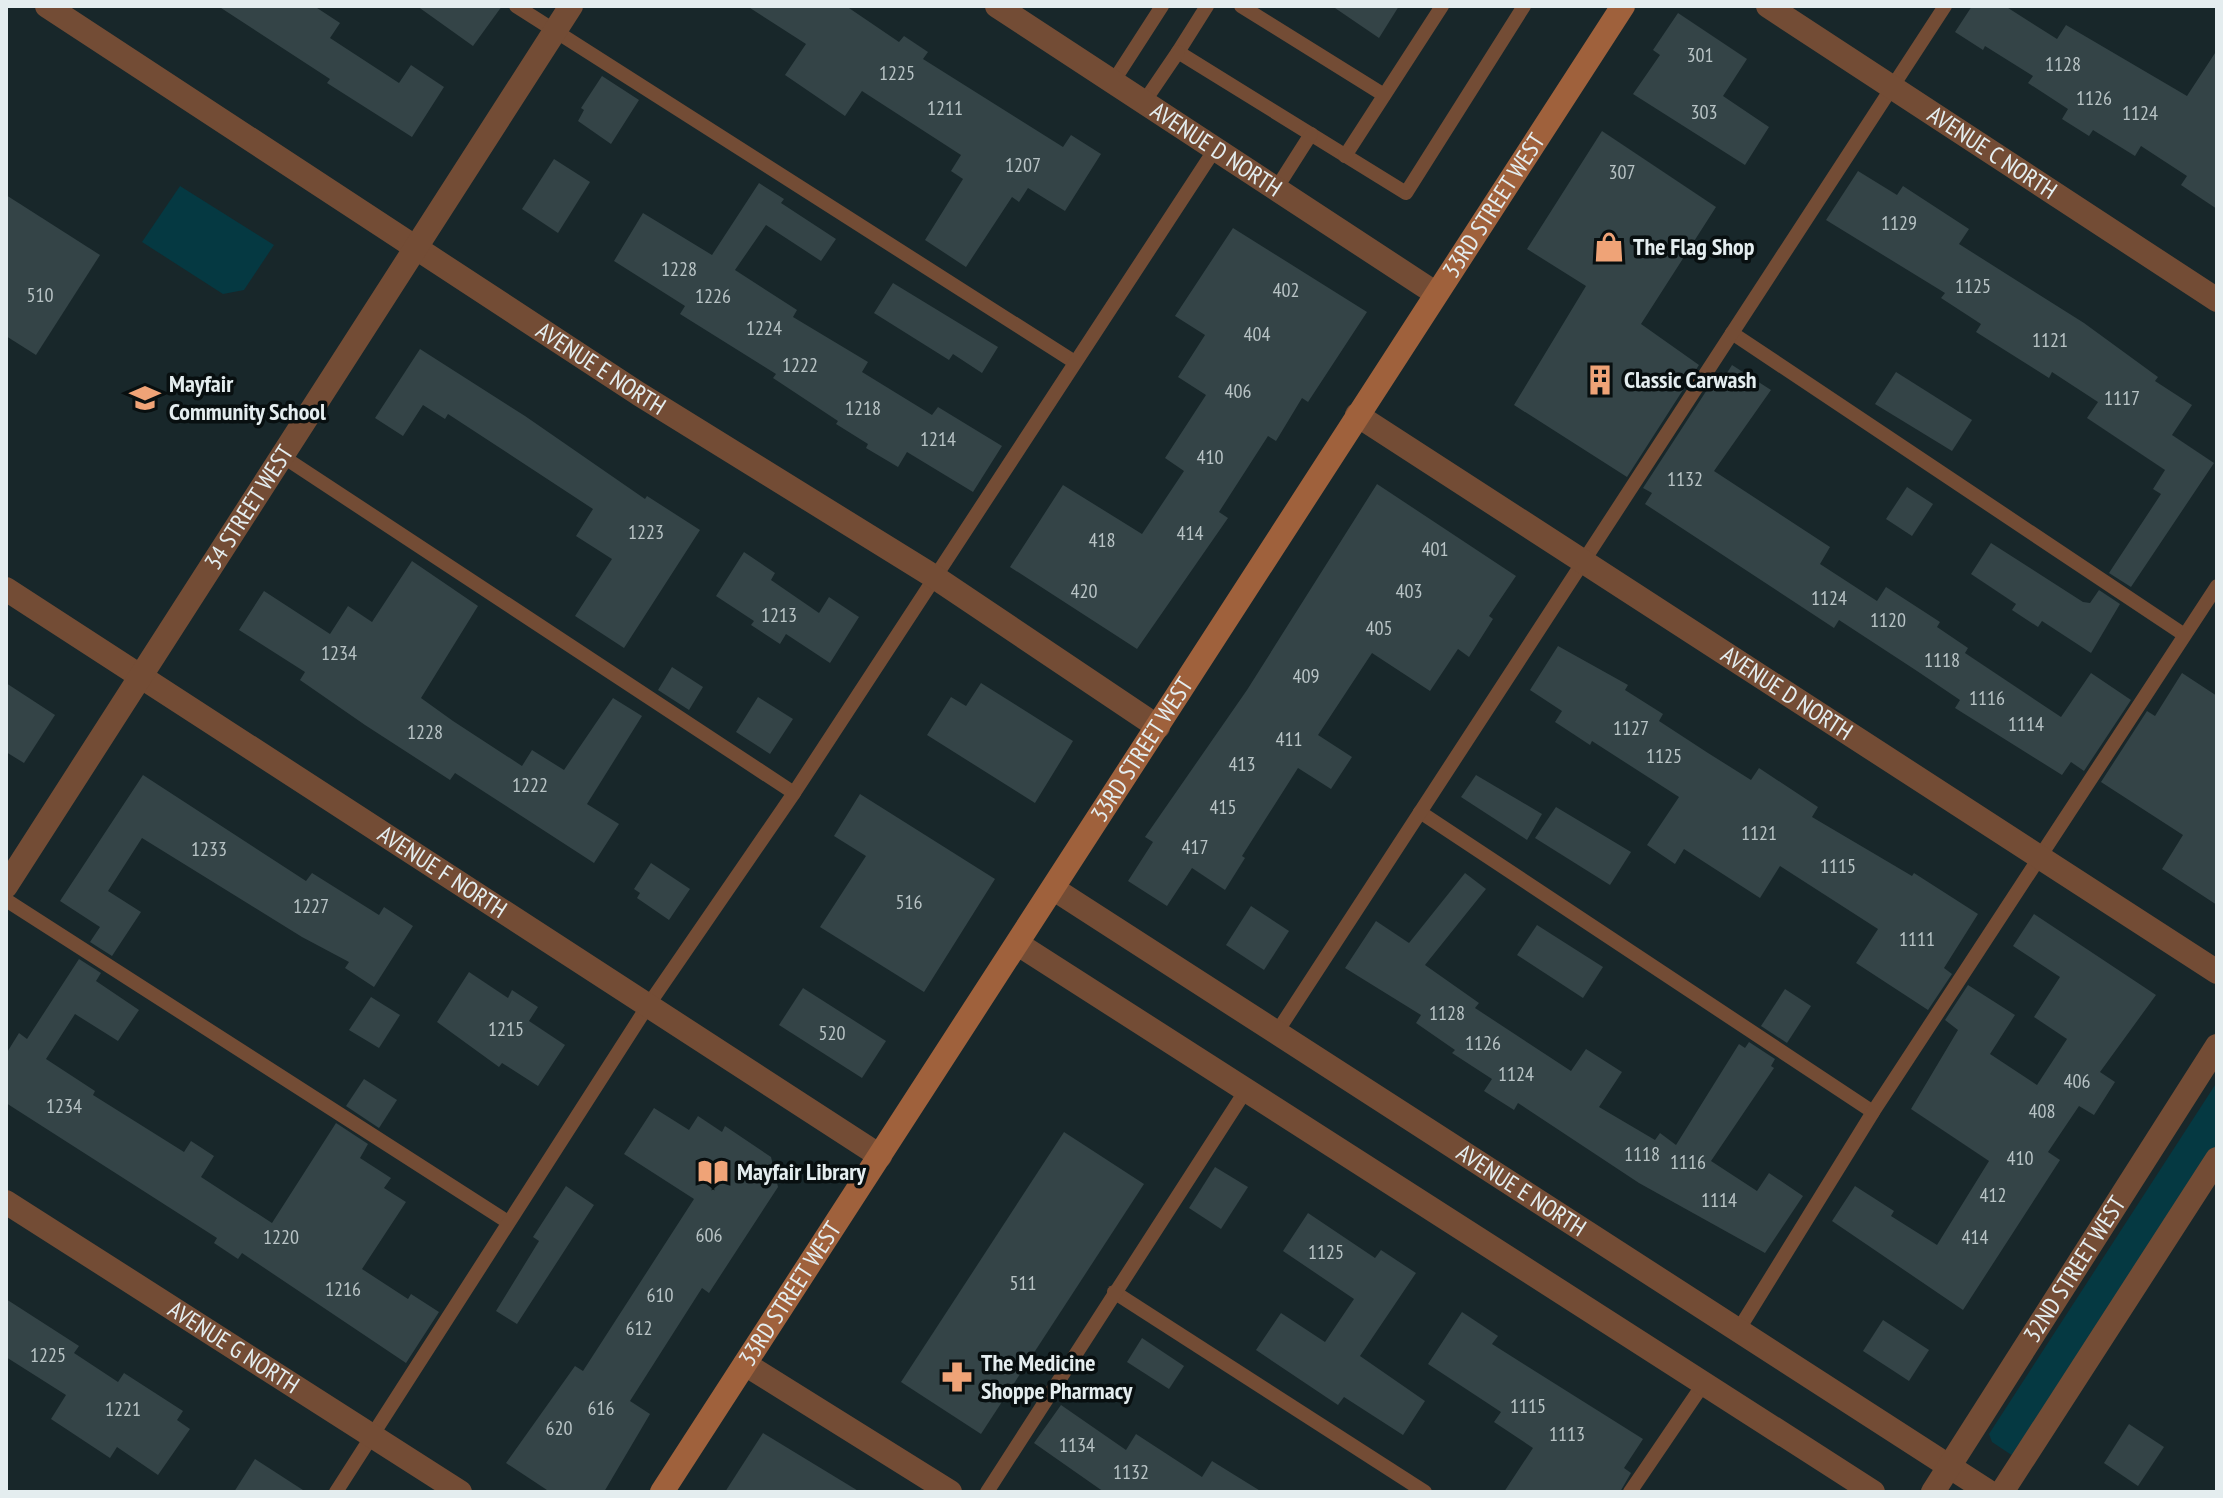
<svg xmlns="http://www.w3.org/2000/svg" width="2223" height="1498" viewBox="0 0 2223 1498" font-family="'PT Sans Narrow',sans-serif">
  <style>
    .green { fill: #053942 }
    .building { fill: #344447 }
    .lines { fill: none; stroke-linecap: round; stroke-linejoin: round }
    .service { stroke: #734c35; stroke-width: 14 }
    .minor { stroke: #734c35; stroke-width: 24 }
    .secondary { stroke: #9f613c; stroke-width: 24 }
    .labels { text-anchor: middle; stroke-width: 7; stroke-linejoin: round; paint-order: stroke }
    .number-label { font-size: 20px; fill: #b8c3c5 }
    .street-label { font-size: 24px; fill: #e4edef; stroke: #080f10 }
    .poi-label { font-size: 24px; font-weight: bold; fill: #e4edef; stroke: #080f10; text-anchor: start }
  </style>
  <rect width="100%" height="100%" fill="#18272a"/>
  <g class="green">
    <path d="M180,186l94,59 -30,45 -21,4 -81,-52z"/>
    <path d="M2217,1082v65l-204,309 -21,-14 -3,-8z"/>
  </g>
  <g class="building">
    <path d="M218,6h96l26,17 -10,15 69,45 12,-18 33,22 -32,50 -85,-54 3,-4z"/>
    <path d="M417,6h85l-29,40z"/>
    <path d="M747,6h99l53,36 5,-6 24,16 -5,7 140,88 8,-12 30,19 -36,57 -37,-23 -9,14 -7,-5 -46,70 -41,-27 38,-61 -12,-8 10,-16 -99,-64 -17,25 -60,-41 21,-31z"/>
    <path d="M1332,6h67l-20,32z"/>
    <path d="M1972,6h33l52,33 9,-14 121,71 30,-46v159l-36,-24 6,-9 -46,-30 -6,10 -42,-26 -4,6 -27,-17 6,-10 -40,-26 5,-7 -48,-30 -2,4 -28,-18z"/>
    <path d="M1678,13l69,46 -24,37 46,31 -24,38 -112,-71 27,-39 -7,-5z"/>
    <path d="M602,76l37,24 -28,44 -33,-23 6,-11 -3,-2z"/>
    <path d="M1602,131l114,76 -75,117 58,41 -72,112 -113,-72 72,-119 -59,-37z"/>
    <path d="M554,159l36,23 -32,51 -36,-24z"/>
    <path d="M1858,171l39,24 6,-9 66,43 -10,15 125,79 74,54 -3,4 37,24 -20,30 42,28 -83,124 -22,-14 52,-79 -8,-5 12,-19 -78,-52 11,-16 -46,-30 -3,6 -73,-46 5,-8 -40,-26 4,-5 -119,-73z"/>
    <path d="M759,183l25,16 -3,4 55,36 -15,22 -55,-36 -31,45 62,40 -4,7 75,45 -6,10 70,43 6,-8 64,39 -29,46 -66,-40 -9,15 -32,-19 2,-4 -32,-20 2,-3 -65,-43 3,-4 -96,-60 5,-8 -71,-45 29,-48 69,42z"/>
    <path d="M6,195l94,60 -64,100 -30,-19z"/>
    <path d="M1233,228l134,84 -59,90 -6,-4 -26,43 -8,-5 -49,76 9,6 -91,131 -127,-82 53,-82 79,49 42,-63 -19,-13 41,-63 -28,-18 27,-42 -30,-19z"/>
    <path d="M893,283l105,64 -16,26 -29,-19 -4,6 -75,-47z"/>
    <path d="M420,349l105,67 120,83 2,-3 53,34 -76,118 -49,-32 37,-57 -36,-23 17,-27 -145,-95 -3,5 -22,-14 -20,31 -28,-18z"/>
    <path d="M1732,365l39,25 -57,81 116,76 -10,17 57,37 9,-14 54,35 -3,5 31,21 -3,5 96,64 30,-44 40,27 -47,71 -13,-9 -9,13 -107,-67 5,-8 -43,-29 -78,-51 -5,8 -189,-124 7,-11 -9,-5 73,-112 6,5z"/>
    <path d="M1896,372l76,48 -20,31 -77,-47z"/>
    <path d="M1377,484l139,92 -27,40 4,3 -24,38 -11,-8 -28,42 -58,-38 -54,82 34,22 -21,32 -33,-21 -56,88 3,2 -20,32 -33,-22 -25,38 -39,-25 25,-39 -8,-5 102,-147z"/>
    <path d="M1907,487l26,17 -21,32 -26,-17z"/>
    <path d="M1991,543l92,59 7,1 9,-13 21,14 -29,49 -49,-32 -4,6 -26,-17 4,-6 -45,-30z"/>
    <path d="M744,552l31,21 -4,7 48,33 10,-16 30,20 -29,46 -44,-29 -6,10 -29,-19 3,-4 -38,-25z"/>
    <path d="M412,561l66,45 -57,92 32,23 69,45 10,-16 32,20 49,-72 29,18 -55,88 32,20 -25,39 -139,-90 -5,7 -85,-55 -65,-45 5,-8 -66,-42 25,-39 66,43 18,-28 24,16z"/>
    <path d="M1558,646l70,39 -3,5 38,24 -4,7 49,32 43,27 8,-12 59,39 -6,10 100,59 2,-3 64,41 -34,54 8,6 -24,36 -72,-47 22,-34 -98,-63 -20,32 -76,-49 -9,15 -28,-19 32,-48 -87,-56 -2,4 -35,-23 7,-11 -32,-21z"/>
    <path d="M672,667l31,20 -14,23 -31,-20z"/>
    <path d="M2182,673l35,23v209l-55,-36 21,-34 -82,-53 46,-71 8,5z"/>
    <path d="M6,683l49,32 -31,48 -18,-11z"/>
    <path d="M981,683l92,58 -38,62 -108,-68 24,-38 15,9z"/>
    <path d="M758,697l35,22 -23,35 -34,-22z"/>
    <path d="M143,775l163,106 6,-8 67,42 5,-8 29,19 -39,61 -29,-19 4,-6 -47,-25 -160,-99 -34,53 33,21 -29,44 -22,-14 10,-15 -40,-26z"/>
    <path d="M1476,775l66,39 -15,26 -66,-43z"/>
    <path d="M860,794l135,85 -71,113 -104,-65 46,-71 -32,-20z"/>
    <path d="M1556,807l75,45 -21,33 -75,-47z"/>
    <path d="M651,863l39,26 -21,31 -32,-22 3,-5 -6,-4z"/>
    <path d="M1465,873l21,16 -61,76 54,38 -4,5 96,63 15,-22 36,23 -23,35 56,33 5,-7 16,12 63,-101 6,4 4,-6 26,17 -4,7 3,2 -63,93 46,30 12,-18 34,23 -38,57 -126,-70 -121,-80 -4,7 -30,-19 8,-12 -40,-26 3,-3 -39,-27 5,-8 -76,-47 31,-47 33,22z"/>
    <path d="M1251,906l38,25 -25,39 -38,-25z"/>
    <path d="M2034,914l122,81 -56,77 15,10 -21,33 -15,-9 -31,46 12,8 -97,150 -131,-89 23,-35 39,25 -3,5 46,29 52,-84 -78,-52 47,-79 -13,-10 23,-35 47,30 -25,39 47,31 30,-46 -33,-22 26,-40 -47,-31z"/>
    <path d="M1537,925l66,42 -20,31 -66,-43z"/>
    <path d="M79,959l22,14 -5,8 43,29 -21,31 -43,-27 -29,45 49,32 -2,4 91,57 7,-11 23,15 -13,21 71,46 64,-100 32,21 -8,14 31,20 -7,10 22,14 -44,67 46,30 3,-5 28,18 -33,51 -164,-110 -4,6 -24,-16 3,-5 -211,-135v-49l13,-21 8,6z"/>
    <path d="M469,972l39,26 4,-8 26,17 -9,14 36,24 -27,41 -36,-23 -3,4 -62,-45z"/>
    <path d="M803,988l83,53 -24,37 -83,-53z"/>
    <path d="M1785,989l26,17 -24,37 -26,-17z"/>
    <path d="M371,997l29,18 -21,33 -30,-18z"/>
    <path d="M364,1079l33,21 -18,28 -33,-22z"/>
    <path d="M654,1108l35,22 9,-14 24,16 3,-6 46,31 7,30 -69,106 -7,-5 -72,113 20,13 -46,78h-54l-44,-29 69,-97 8,5 111,-172 -70,-45z"/>
    <path d="M1064,1132l80,52 -163,250 -80,-52z"/>
    <path d="M1215,1167l33,20 -27,42 -32,-21z"/>
    <path d="M566,1186l28,19 -77,119 -21,-13 43,-70 -6,-4z"/>
    <path d="M1308,1213l67,45 6,-8 35,23 -56,83 65,45 -22,34 -59,-38 -6,8 -82,-55 25,-37 44,29 29,-43 -71,-48z"/>
    <path d="M6,1299l73,47 -5,7 44,29 6,-9 59,38 -6,9 13,9 -32,46 -41,-28 -7,11 -59,-39 15,-24 -60,-38z"/>
    <path d="M1462,1312l36,24 -6,8 151,95 -19,29 7,5 -11,19h-116l29,-44 -39,-26 7,-10 -73,-48z"/>
    <path d="M1883,1320l46,30 -20,31 -46,-30z"/>
    <path d="M1142,1338l42,28 -15,23 -42,-27z"/>
    <path d="M1061,1405l65,45 10,-16 66,43 10,-16 50,31h-158l-70,-49z"/>
    <path d="M2129,1424l35,23 -26,39 -34,-23z"/>
    <path d="M763,1433l97,59h-135z"/>
    <path d="M255,1459l51,33h-72z"/>
  </g>
  <g class="lines">
    <g class="service">
      <path d="M516,6l557,355"/>
      <path d="M1207,6l-29,46 228,141 118,-187"/>
      <path d="M1241,6l143,89"/>
      <path d="M1113,82l49,-76"/>
      <path d="M1144,102l34,-50"/>
      <path d="M1345,156l97,-150"/>
      <path d="M1276,189l35,-55"/>
      <path d="M1732,333l451,301"/>
      <path d="M282,456l512,337"/>
      <path d="M1420,812l453,300"/>
      <path d="M6,900l502,322"/>
      <path d="M1277,1032l668,-1026"/>
      <path d="M1114,1292l311,200"/>
      <path d="M1739,1329l134,-217 344,-526"/>
      <path d="M336,1492l311,-485 147,-214 421,-644"/>
      <path d="M987,1492l259,-402"/>
      <path d="M1630,1492l74,-109"/>
    </g>
    <g class="minor">
      <path id="s1" d="M47,6l592,388 294,182 225,151"/>
      <path id="s2" d="M997,6l438,287"/>
      <path id="s3" d="M1768,6l449,294"/>
      <path id="s4" d="M1357,415l860,557"/>
      <path id="s5" d="M6,589l874,567"/>
      <path id="s6" d="M6,886l565,-880"/>
      <path id="s7" d="M1054,889l935,603"/>
      <path d="M1018,944l855,548"/>
      <path id="s8" d="M6,1202l454,290"/>
      <path d="M745,1364l205,128"/>
      <path id="s9" d="M1933,1492l284,-446"/>
      <path d="M2002,1492l215,-333"/>
    </g>
    <path class="secondary" id="s10" d="M662,1492l961,-1486"/>
  </g>
  <defs>
    <g id="shop-bare" transform="scale(2.4)"><path d="M-5-2.5h2.3a2.7 3.5 0 0 1 5.4 0H5L5.5 6h-11ZM-1.5-2.5h3a1.5 2.3 0 0 0-3 0Z" fill="#efa377" stroke="#080f10" stroke-width="2.5" paint-order="stroke"/></g>
    <g id="building-bare" transform="scale(2.4)"><path d="M-4-6H4V6H1V3H-1V6H-4ZM-2.5-4.3h1.7v1.8h-1.7ZM.8-4.3h1.7v1.8H.8ZM-2.5-1h1.7V.8h-1.7ZM.8-1h1.7V.8H.8Z" fill="#efa377" stroke="#080f10" stroke-width="2.5" paint-order="stroke"/></g>
    <g id="school-bare" transform="scale(2.4)"><path d="M0-5L7-2L0 1L-7-2ZM-4 1L0 2.5L4 1V4Q0 6-4 4Z" fill="#efa377" stroke="#080f10" stroke-width="2.5" paint-order="stroke"/></g>
    <g id="library-bare" transform="scale(2.4)"><path d="M-6-4Q-3-5.5-.7-3.5V5Q-3 3-6 4ZM6-4Q3-5.5 .7-3.5V5Q3 3 6 4Z" fill="#efa377" stroke="#080f10" stroke-width="2.5" paint-order="stroke"/></g>
    <g id="pharmacy-bare" transform="scale(2.4)"><path d="M-2-6h4v4h4v4h-4v4h-4v-4h-4v-4h4Z" fill="#efa377" stroke="#080f10" stroke-width="2.5" paint-order="stroke"/></g>
  </defs>
  <g fill-rule="evenodd">
    <use href="#shop-bare" x="1609" y="247"/>
    <use href="#building-bare" x="1600" y="380"/>
    <use href="#school-bare" x="145" y="398"/>
    <use href="#library-bare" x="713" y="1172"/>
    <use href="#pharmacy-bare" x="957" y="1377"/>
  </g>
  <g class="labels">
    <g class="number-label">
      <text x="1700" y="62">301</text>
      <text x="2063" y="71">1128</text>
      <text x="897" y="80">1225</text>
      <text x="2094" y="105">1126</text>
      <text x="945" y="115">1211</text>
      <text x="1704" y="119">303</text>
      <text x="2140" y="120">1124</text>
      <text x="1023" y="172">1207</text>
      <text x="1622" y="179">307</text>
      <text x="1899" y="230">1129</text>
      <text x="679" y="276">1228</text>
      <text x="1973" y="293">1125</text>
      <text x="1286" y="297">402</text>
      <text x="40" y="302">510</text>
      <text x="713" y="303">1226</text>
      <text x="764" y="335">1224</text>
      <text x="1257" y="341">404</text>
      <text x="2050" y="347">1121</text>
      <text x="800" y="372">1222</text>
      <text x="1238" y="398">406</text>
      <text x="2122" y="405">1117</text>
      <text x="863" y="415">1218</text>
      <text x="938" y="446">1214</text>
      <text x="1210" y="464">410</text>
      <text x="1685" y="486">1132</text>
      <text x="646" y="539">1223</text>
      <text x="1190" y="540">414</text>
      <text x="1102" y="547">418</text>
      <text x="1435" y="556">401</text>
      <text x="1084" y="598">420</text>
      <text x="1409" y="598">403</text>
      <text x="1829" y="605">1124</text>
      <text x="779" y="622">1213</text>
      <text x="1888" y="627">1120</text>
      <text x="1379" y="635">405</text>
      <text x="339" y="660">1234</text>
      <text x="1942" y="667">1118</text>
      <text x="1306" y="683">409</text>
      <text x="1987" y="705">1116</text>
      <text x="2026" y="731">1114</text>
      <text x="1631" y="735">1127</text>
      <text x="425" y="739">1228</text>
      <text x="1289" y="746">411</text>
      <text x="1664" y="763">1125</text>
      <text x="1242" y="771">413</text>
      <text x="530" y="792">1222</text>
      <text x="1223" y="814">415</text>
      <text x="1759" y="840">1121</text>
      <text x="1195" y="854">417</text>
      <text x="209" y="856">1233</text>
      <text x="1838" y="873">1115</text>
      <text x="909" y="909">516</text>
      <text x="311" y="913">1227</text>
      <text x="1917" y="946">1111</text>
      <text x="1447" y="1020">1128</text>
      <text x="506" y="1036">1215</text>
      <text x="832" y="1040">520</text>
      <text x="1483" y="1050">1126</text>
      <text x="1516" y="1081">1124</text>
      <text x="2077" y="1088">406</text>
      <text x="64" y="1113">1234</text>
      <text x="2042" y="1118">408</text>
      <text x="1642" y="1161">1118</text>
      <text x="2020" y="1165">410</text>
      <text x="1688" y="1169">1116</text>
      <text x="1993" y="1202">412</text>
      <text x="1719" y="1207">1114</text>
      <text x="709" y="1242">606</text>
      <text x="281" y="1244">1220</text>
      <text x="1975" y="1244">414</text>
      <text x="1326" y="1259">1125</text>
      <text x="1023" y="1290">511</text>
      <text x="343" y="1296">1216</text>
      <text x="660" y="1302">610</text>
      <text x="639" y="1335">612</text>
      <text x="48" y="1362">1225</text>
      <text x="1528" y="1413">1115</text>
      <text x="601" y="1415">616</text>
      <text x="123" y="1416">1221</text>
      <text x="559" y="1435">620</text>
      <text x="1567" y="1441">1113</text>
      <text x="1077" y="1452">1134</text>
      <text x="1131" y="1479">1132</text>
    </g>
    <g class="street-label">
      <text dy="8" stroke="none"><textPath href="#s2" startOffset="262">AVENUE D NORTH</textPath></text>
      <text dy="8" stroke="none"><textPath href="#s3" startOffset="268">AVENUE C NORTH</textPath></text>
      <text dy="8" stroke="none"><textPath href="#s10" startOffset="1532">33RD STREET WEST</textPath></text>
      <text dy="8" stroke="none"><textPath href="#s1" startOffset="662">AVENUE E NORTH</textPath></text>
      <text dy="8" stroke="none"><textPath href="#s6" startOffset="450">34 STREET WEST</textPath></text>
      <text dy="8" stroke="none"><textPath href="#s4" startOffset="512">AVENUE D NORTH</textPath></text>
      <text dy="8" stroke="none"><textPath href="#s10" startOffset="884">33RD STREET WEST</textPath></text>
      <text dy="8" stroke="none"><textPath href="#s5" startOffset="520">AVENUE F NORTH</textPath></text>
      <text dy="8" stroke="none"><textPath href="#s7" startOffset="556">AVENUE E NORTH</textPath></text>
      <text dy="8" stroke="none"><textPath href="#s9" startOffset="264">32ND STREET WEST</textPath></text>
      <text dy="8" stroke="none"><textPath href="#s10" startOffset="236">33RD STREET WEST</textPath></text>
      <text dy="8" stroke="none"><textPath href="#s8" startOffset="270">AVENUE G NORTH</textPath></text>
    </g>
    <g class="poi-label">
      <text x="1633" y="255">The Flag Shop</text>
      <text x="1624" y="388">Classic Carwash</text>
      <text x="169" y="392">Mayfair<tspan x="169" dy="28">Community School</tspan></text>
      <text x="737" y="1180">Mayfair Library</text>
      <text x="981" y="1371">The Medicine<tspan x="981" dy="28">Shoppe Pharmacy</tspan></text>
    </g>
  </g>
  <rect width="2223" height="1498" fill="none" stroke="#e4edef" stroke-width="16"/>
</svg>
